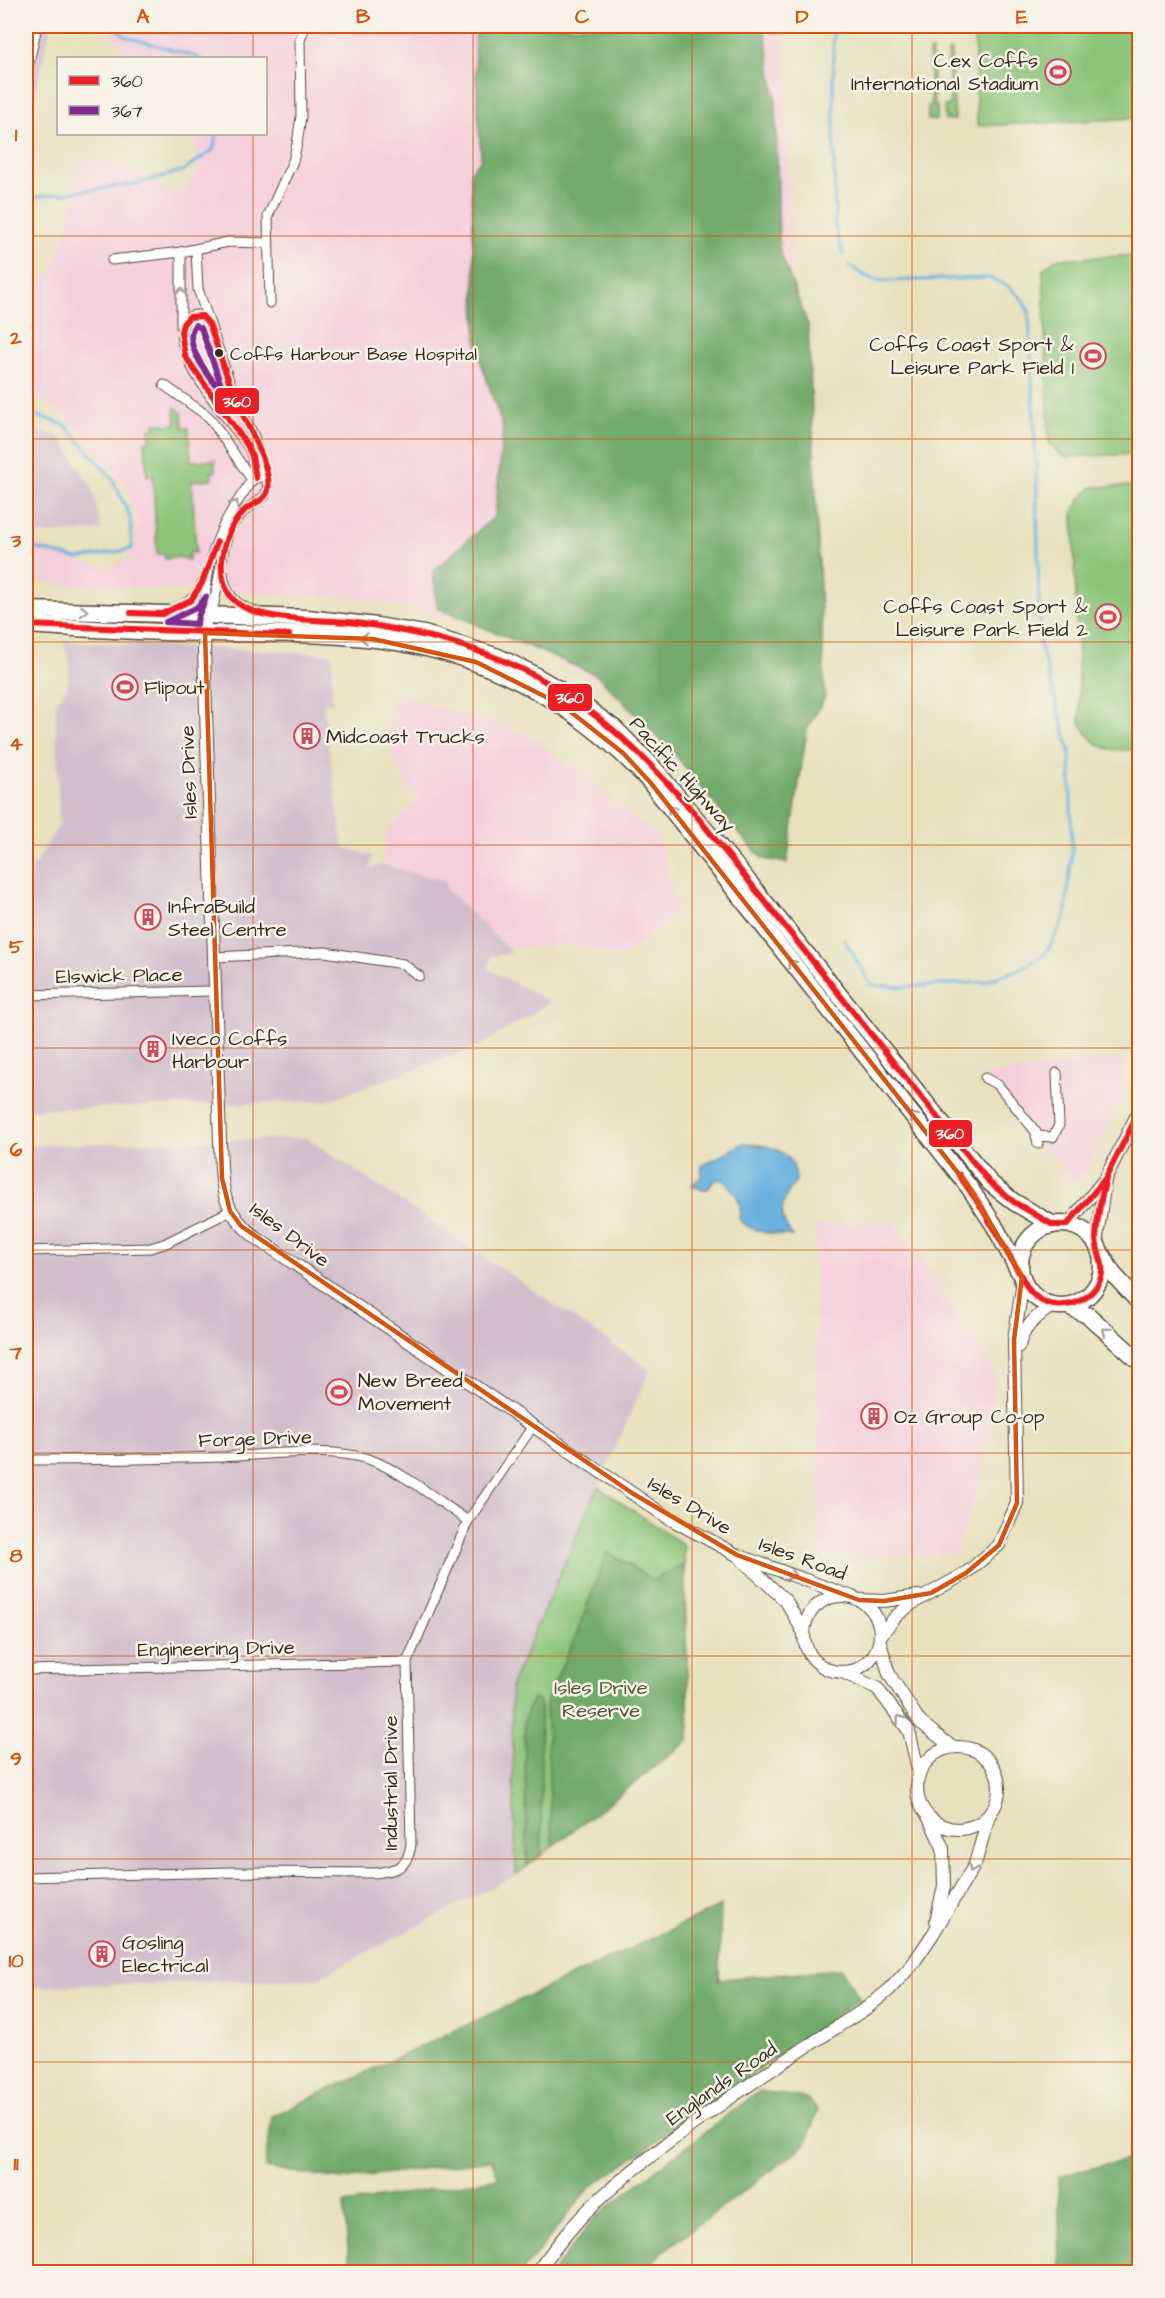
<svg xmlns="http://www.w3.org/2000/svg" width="1165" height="2298" viewBox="0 0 1165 2298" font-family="'Architects Daughter',sans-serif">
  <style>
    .built { fill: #f5cfdb }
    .industrial { fill: #d1bdcc }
    .green { fill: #8cc57a; stroke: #64784c; stroke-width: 1.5 }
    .forest { fill: #71aa6a; stroke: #566a44; stroke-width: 1.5 }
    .water { fill: #67b1df; stroke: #516e7e; stroke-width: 1.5 }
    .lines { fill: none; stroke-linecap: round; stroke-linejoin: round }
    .stream { stroke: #67b1df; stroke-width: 3 }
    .street-casing { stroke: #554536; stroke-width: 11 }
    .secondary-casing { stroke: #554536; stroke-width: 14 }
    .highway-casing { stroke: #554536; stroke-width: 19 }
    .street { stroke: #fff; stroke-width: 9 }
    .secondary { stroke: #fff; stroke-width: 12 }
    .highway { stroke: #fff; stroke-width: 16 }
    .bus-1-casing { stroke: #f7f3e8; stroke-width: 10 }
    .bus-2-casing { stroke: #f7f3e8; stroke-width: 10 }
    .bus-1 { stroke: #ed1d24; stroke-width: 6 }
    .bus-2 { stroke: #812990; stroke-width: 6 }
    .oneway { stroke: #a79f9a }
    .marked { fill: none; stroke: #d7540e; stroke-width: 4.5; stroke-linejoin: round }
    .grid { fill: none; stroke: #d7540e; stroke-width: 1.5; stroke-opacity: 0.55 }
    .bus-dot { fill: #3b2a1e; stroke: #f7f3e8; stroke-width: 2 }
    .labels { text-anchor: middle; stroke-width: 5; stroke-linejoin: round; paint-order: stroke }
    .bus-label { font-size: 18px; fill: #3b2a1e; stroke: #f7f3e8; text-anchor: start }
    .poi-label { font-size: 20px; fill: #3b2a1e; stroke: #f7f3e8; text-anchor: start }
    .street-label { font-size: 20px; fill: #3b2a1e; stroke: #f7f3e8 }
    .park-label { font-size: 20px; fill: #53583a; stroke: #f7f3e8 }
    .line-badge { stroke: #f7f3e8; stroke-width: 2 }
    .badge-label { font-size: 16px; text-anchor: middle; font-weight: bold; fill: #fff }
    .neatline { fill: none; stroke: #d7540e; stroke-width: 2 }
    .grid-label { font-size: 20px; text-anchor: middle; font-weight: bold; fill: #d7540e }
  </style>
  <rect width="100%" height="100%" fill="#f7f3e8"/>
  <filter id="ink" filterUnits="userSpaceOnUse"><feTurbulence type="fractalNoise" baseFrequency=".0167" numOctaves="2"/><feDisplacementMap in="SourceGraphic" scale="12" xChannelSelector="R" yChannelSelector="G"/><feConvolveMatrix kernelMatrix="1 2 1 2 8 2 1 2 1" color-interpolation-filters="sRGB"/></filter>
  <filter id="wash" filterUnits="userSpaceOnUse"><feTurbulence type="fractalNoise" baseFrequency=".008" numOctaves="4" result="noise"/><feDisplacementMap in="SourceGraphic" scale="24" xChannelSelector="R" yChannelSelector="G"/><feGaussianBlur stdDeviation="1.35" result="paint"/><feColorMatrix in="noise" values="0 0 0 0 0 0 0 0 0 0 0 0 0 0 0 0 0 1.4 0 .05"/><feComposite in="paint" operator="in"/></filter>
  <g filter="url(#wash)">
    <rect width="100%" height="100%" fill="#e7e1be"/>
    <g class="built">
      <path d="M110,26h674l19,665 -181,3 -126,-66 -127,-29 -343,-17v-40l12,3 20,11 39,10 13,1 18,-9 8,-14 1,-21 -5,-18 -6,-16 -10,-16 -46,-52 -44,-32v-89l27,-32 17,-48 5,-53 10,-6h16l31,7 37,24 13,2 18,-26 -6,-34h72v-76h-135l-18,-20z"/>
      <path d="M396,693l134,42 129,102 19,75 -55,46 -56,-14 -58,5 -62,-60 -2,-8 -63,-16 4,-34 34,-34 -14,-12 -21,-47z"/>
      <path d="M1124,1060l-1,33 -42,89h-8l-78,-92 -10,-16z"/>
      <path d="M893,1220l103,154 -17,113 -23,67 -136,3 -6,-331z"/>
    </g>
    <g class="industrial">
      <path d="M26,26h25l-25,109z"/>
      <path d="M26,427l34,10 32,50 10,43 -76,5z"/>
      <path d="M63,641l269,13 1,49 -10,1 20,143 29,9 -2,12 12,-3 63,16 2,8 65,64 -21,3 -3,13 63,33 -71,44 -154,55 -300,9v-231l33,-54 -3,-121 11,-18 3,-21z"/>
      <path d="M307,1138l343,231 -139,317 5,189 -200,104 -290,8v-842z"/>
    </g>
    <g class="green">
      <path d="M974,26h165v92l-162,8z"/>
      <path d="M929,51h3l2,55h3v14h-9v-14h3z"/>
      <path d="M948,51h3l4,69h-10l-1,-14 6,-1z"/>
      <path d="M1139,255v199l-76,3 -14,-14 -6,-174 13,-10z"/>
      <path d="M175,407l7,6 1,14 6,1 2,33 24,-1v12h-4l1,7 -20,2 4,72h-7v7l-10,-3 -14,2 -1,-5h-7l-4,-79 -6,1 -2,-34 5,-1 -1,-12h5l1,-6 9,1 1,1 11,-1z"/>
      <path d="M1139,486v264c-30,1 -44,1 -59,-28l-7,-210 8,-14 11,-11z"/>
      <path d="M598,1487l86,58 5,195 -173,135 -5,-189z"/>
    </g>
    <g class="forest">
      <path d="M484,26h280l12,74 3,149 29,76 17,372 -18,33 -20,133 -24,-4 -30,-32 -56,-70 -80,-82 -160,-67 -4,-37 62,-55 8,-88 -26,-78 -6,-179 10,-12 -7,-121z"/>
      <path d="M607,1552l47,28 30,-16 5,176 -137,107 -6,-145 32,-71z"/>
      <path d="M533,1698l7,3 2,154 -15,11 -3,-147z"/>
      <path d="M721,1906l-2,73 122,-10 19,30 -272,190 -66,83h-172l-6,-68 155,-26 -8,-18 -149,19 -77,-11 7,-52z"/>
      <path d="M759,2091l47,7 12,12 -13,35 -144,108 -18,19h-90l44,-57z"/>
      <path d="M1139,2157v115h-79l-2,-96z"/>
    </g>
    <path class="water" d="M744,1143c26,3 51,6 52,38 -15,18 -20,36 -3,55 -18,-2 -42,-3 -54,-17 5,-19 -4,-27 -17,-40l-9,2 -5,8 -6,1 -10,-5 9,-8 1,-11z"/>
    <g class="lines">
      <g class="stream">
        <path d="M114,26l11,10 75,22"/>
        <path d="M833,26l2,202 8,26"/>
        <path d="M26,203l10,-6 100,-13 46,-13 31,-21 4,-16"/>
        <path d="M26,412l39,13 47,53 18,38 2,33 -54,10 -52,-13"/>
        <path d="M844,939l27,46 34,2 78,-5 35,-12 25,-14 7,-10 15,-29 7,-65 -2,-100 -30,-108 -4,-180 -7,-152 -7,-13 -14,-13 -18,-8 -111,3 -16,-6 -14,-10"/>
      </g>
    </g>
  </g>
  <g filter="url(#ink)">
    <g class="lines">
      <g class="street-casing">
        <g id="street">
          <path d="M26,76l11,-50"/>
          <path d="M196,250l2,39 37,109 19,38 14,50 -3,10 -21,15 -14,17 -6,20 -10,56 -8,12"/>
          <path d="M181,252v75"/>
          <path d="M112,260l69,-8 47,-10 40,1"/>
          <path d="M270,303l-2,-87 25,-55 4,-17 4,-28 -1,-76 5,-14"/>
          <path d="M209,323l-11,-8c-9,0 -13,4 -16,14 -7,30 47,90 65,116l5,11 4,22"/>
          <path d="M164,385l45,32 43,63"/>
          <path d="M223,573c2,20 12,33 32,38"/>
          <path d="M169,611c21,-9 26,-12 36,-34"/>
          <path d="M206,616c-4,-45 12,-89 38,-124 5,-7 6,-14 16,-15"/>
          <path d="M213,957l112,-5 78,12 16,12"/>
          <path d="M26,995l188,-4"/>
          <path d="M985,1078l13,7 38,47 2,12"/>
          <path d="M1036,1136l17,1 6,-12 -2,-52"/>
          <path d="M26,1251l124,-3 14,-4 66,-33"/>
          <path d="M26,1460c65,0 130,-1 196,-3 44,-2 108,-11 149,3 32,12 69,42 97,61"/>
          <path d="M26,1670l381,-8"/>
          <path d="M26,1877l205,-5 144,1c22,-3 33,-5 36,-29l-4,-182 61,-141 65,-95"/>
        </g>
      </g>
      <g class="secondary-casing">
        <g id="secondary">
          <path d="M205,626l-1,23 16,493c2,43 -1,66 35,95l412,280 70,38 115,42"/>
          <path d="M1067,1225l38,-46 35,-70"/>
          <path d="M1096,1244l9,-63"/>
          <path d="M1019,1346c4,-19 17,-29 33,-40"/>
          <path d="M742,1560l44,41 18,32"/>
          <circle cx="842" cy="1634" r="38"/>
          <path d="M859,1600l25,1 34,-5"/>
          <path d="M881,1635l15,-19 17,-13 53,-30 33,-28 18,-42 -3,-163 9,-59"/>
          <path d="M880,1642l9,32 31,48 32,25"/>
          <path d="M844,1673l33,15 32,43 10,43"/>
          <circle cx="958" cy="1788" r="41"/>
          <path d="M928,1816l15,32 1,38 -8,35"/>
          <path d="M537,2272c20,-27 43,-57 69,-79 81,-70 172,-128 262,-186l21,-17 23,-25 21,-31 42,-70 15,-52"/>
        </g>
      </g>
      <g class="highway-casing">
        <g id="highway">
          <path d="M26,610l281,8 70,8 47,8 74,23 29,14 43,25 45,33 36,36 92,110 247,308 24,19 39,23"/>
          <path d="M26,625c60,4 120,7 181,8 63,1 128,-1 190,9 99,16 186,66 253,140l319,405 25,38 28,52"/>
          <circle cx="1061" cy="1265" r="41"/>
          <path d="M1102,1255l11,19 27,29"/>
          <path d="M1068,1306l21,10 51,46"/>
        </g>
      </g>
      <use href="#street" class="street"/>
      <use href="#secondary" class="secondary"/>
      <use href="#highway" class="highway"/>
      <g class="bus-1-casing">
        <g id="bus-1">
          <path d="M256,478l-4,-22 -5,-11 -62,-89 -4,-24 2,-8 6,-7 13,-1 7,8c9,24 16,49 26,73 8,22 38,70 33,93 -2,10 -16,14 -23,20 -21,20 -31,58 -16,84 17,29 89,25 120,28 18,2 36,5 54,9 132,25 206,83 292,183l295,369 24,19 39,23h14l38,-46 35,-69"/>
          <path d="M131,613l31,1 29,-14 11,-17 15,-41"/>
          <path d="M26,625l263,10"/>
          <path d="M959,1175l23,33 47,82c9,11 22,17 36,15 19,-1 40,-20 37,-40 -2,-10 -6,-18 -6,-27 1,-20 5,-41 10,-60"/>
        </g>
      </g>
      <g class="bus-2-casing">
        <g id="bus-2">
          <path d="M195,325l6,3 25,71c-12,-18 -46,-54 -31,-74z"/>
          <path d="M206,597c-2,10 -9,15 -9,27l-31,-2 30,-14z"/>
        </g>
      </g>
      <use href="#bus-1" class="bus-1"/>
      <use href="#bus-2" class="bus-2"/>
    </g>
    <defs><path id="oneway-chevron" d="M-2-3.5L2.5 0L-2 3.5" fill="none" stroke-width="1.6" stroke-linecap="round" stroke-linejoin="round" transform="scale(1.5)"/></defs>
    <g class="oneway">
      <use href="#oneway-chevron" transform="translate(181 292) rotate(-90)"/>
      <use href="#oneway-chevron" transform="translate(235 504) rotate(-55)"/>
      <use href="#oneway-chevron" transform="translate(84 611) rotate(2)"/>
      <use href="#oneway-chevron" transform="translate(364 638) rotate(-175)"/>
      <use href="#oneway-chevron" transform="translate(671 809) rotate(-128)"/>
      <use href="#oneway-chevron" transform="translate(791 963) rotate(-129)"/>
      <use href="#oneway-chevron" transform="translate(913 1116) rotate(-128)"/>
      <use href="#oneway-chevron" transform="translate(1106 1331) rotate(-140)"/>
      <use href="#oneway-chevron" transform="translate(792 1575) rotate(20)"/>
      <use href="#oneway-chevron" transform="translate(900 1719) rotate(-126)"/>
      <use href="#oneway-chevron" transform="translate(972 1868) rotate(117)"/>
    </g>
  </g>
  <path class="marked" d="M205,633l168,6 103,23 86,43 61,48 27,29 319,405 53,90 -8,63 3,163 -18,42 -33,28 -35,20 -47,8 -25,-1 -122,-45 -105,-62 -391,-267 -11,-15 -8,-33z"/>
  <path class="grid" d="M253,26v32M473,26v2246M692,26v2246M912,26v2246M253,134v2138M26,236h1114M26,439h1114M26,642h1114M26,845h1114M26,1048h1114M26,1250h1114M26,1453h1114M26,1656h1114M26,1859h1114M26,2062h1114"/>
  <defs>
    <g id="stadium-ring" transform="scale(1.35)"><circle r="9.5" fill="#f7f3e8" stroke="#d1495b" stroke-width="1.5"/><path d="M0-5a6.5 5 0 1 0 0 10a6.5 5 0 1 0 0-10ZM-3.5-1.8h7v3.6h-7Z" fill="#d1495b"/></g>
    <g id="building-ring" transform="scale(1.35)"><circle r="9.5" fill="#f7f3e8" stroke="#d1495b" stroke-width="1.5"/><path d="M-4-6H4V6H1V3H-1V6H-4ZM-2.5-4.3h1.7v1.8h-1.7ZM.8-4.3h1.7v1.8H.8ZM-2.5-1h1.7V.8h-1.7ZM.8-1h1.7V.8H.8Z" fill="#d1495b"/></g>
  </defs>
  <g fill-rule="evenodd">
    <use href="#stadium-ring" x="1058" y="72"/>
    <use href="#stadium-ring" x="1093" y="356"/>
    <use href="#stadium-ring" x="1108" y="617"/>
    <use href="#stadium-ring" x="125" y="687"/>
    <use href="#building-ring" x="307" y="736"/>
    <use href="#building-ring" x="148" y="917"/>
    <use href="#building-ring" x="153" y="1049"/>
    <use href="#stadium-ring" x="339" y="1392"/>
    <use href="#building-ring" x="874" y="1416"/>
    <use href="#building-ring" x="102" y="1954"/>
  </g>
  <circle class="bus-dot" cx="219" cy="353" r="5"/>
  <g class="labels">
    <g class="bus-label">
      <text x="230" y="360">Coffs Harbour Base Hospital</text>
    </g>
    <g class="poi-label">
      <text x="1038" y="67" text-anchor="end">C.ex Coffs<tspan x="1038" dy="23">International Stadium</tspan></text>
      <text x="1074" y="351" text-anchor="end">Coffs Coast Sport &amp;<tspan x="1074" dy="23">Leisure Park Field 1</tspan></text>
      <text x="1088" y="613" text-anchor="end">Coffs Coast Sport &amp;<tspan x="1088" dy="23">Leisure Park Field 2</tspan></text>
      <text x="144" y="694">Flipout</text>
      <text x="326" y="743">Midcoast Trucks</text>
      <text x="168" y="913">InfraBuild<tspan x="168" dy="23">Steel Centre</tspan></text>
      <text x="172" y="1045">Iveco Coffs<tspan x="172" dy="23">Harbour</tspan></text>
      <text x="358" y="1387">New Breed<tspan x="358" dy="23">Movement</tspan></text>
      <text x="894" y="1423">Oz Group Co-op</text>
      <text x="122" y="1949">Gosling<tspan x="122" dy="23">Electrical</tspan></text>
    </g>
    <g class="street-label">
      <text transform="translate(188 772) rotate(-92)" y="7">Isles Drive</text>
      <text transform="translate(683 774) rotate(48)" y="7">Pacific Highway</text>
      <text transform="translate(119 975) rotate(-1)" y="7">Elswick Place</text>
      <text transform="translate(290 1234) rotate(37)" y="7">Isles Drive</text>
      <text transform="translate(255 1438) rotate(-2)" y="7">Forge Drive</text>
      <text transform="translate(690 1505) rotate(31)" y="7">Isles Drive</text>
      <text transform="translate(803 1558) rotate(20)" y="7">Isles Road</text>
      <text transform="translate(216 1648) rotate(-1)" y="7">Engineering Drive</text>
      <text transform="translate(390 1783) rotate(-90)" y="7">Industrial Drive</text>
      <text transform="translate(721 2083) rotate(-35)" y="7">Englands Road</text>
    </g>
    <g class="park-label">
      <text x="601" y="1694">Isles Drive<tspan x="601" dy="23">Reserve</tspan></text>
    </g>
  </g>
  <g class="line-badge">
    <rect x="214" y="387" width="46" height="28" rx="6" fill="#ed1d24"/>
    <rect x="547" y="683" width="46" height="29" rx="6" fill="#ed1d24"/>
    <rect x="928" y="1119" width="45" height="29" rx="6" fill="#ed1d24"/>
  </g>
  <g class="badge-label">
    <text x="237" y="407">360</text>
    <text x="570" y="703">360</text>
    <text x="950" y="1139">360</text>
  </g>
  <rect width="1165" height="2298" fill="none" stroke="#f7f3e8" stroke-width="66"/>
  <rect x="57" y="57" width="210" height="78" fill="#f7f3e8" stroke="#aca397" stroke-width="1.5"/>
  <rect x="69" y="76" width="30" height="9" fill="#ed1d24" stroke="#aca397" stroke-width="1.5"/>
  <text x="111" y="87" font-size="18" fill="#3b2a1e">360</text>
  <rect x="69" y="106" width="30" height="9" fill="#812990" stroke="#aca397" stroke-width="1.5"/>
  <text x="111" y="117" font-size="18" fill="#3b2a1e">367</text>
  <rect x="33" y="33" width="1099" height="2232" class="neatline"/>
  <g class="grid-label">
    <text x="143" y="23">A</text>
    <text x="363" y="23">B</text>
    <text x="582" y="23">C</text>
    <text x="802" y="23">D</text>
    <text x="1022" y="23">E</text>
    <text x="16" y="141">1</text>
    <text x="16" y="344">2</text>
    <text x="16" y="547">3</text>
    <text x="16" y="750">4</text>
    <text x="16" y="953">5</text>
    <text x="16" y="1156">6</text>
    <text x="16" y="1359">7</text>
    <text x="16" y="1562">8</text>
    <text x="16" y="1765">9</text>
    <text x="16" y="1967">10</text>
    <text x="16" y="2170">11</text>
  </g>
</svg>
